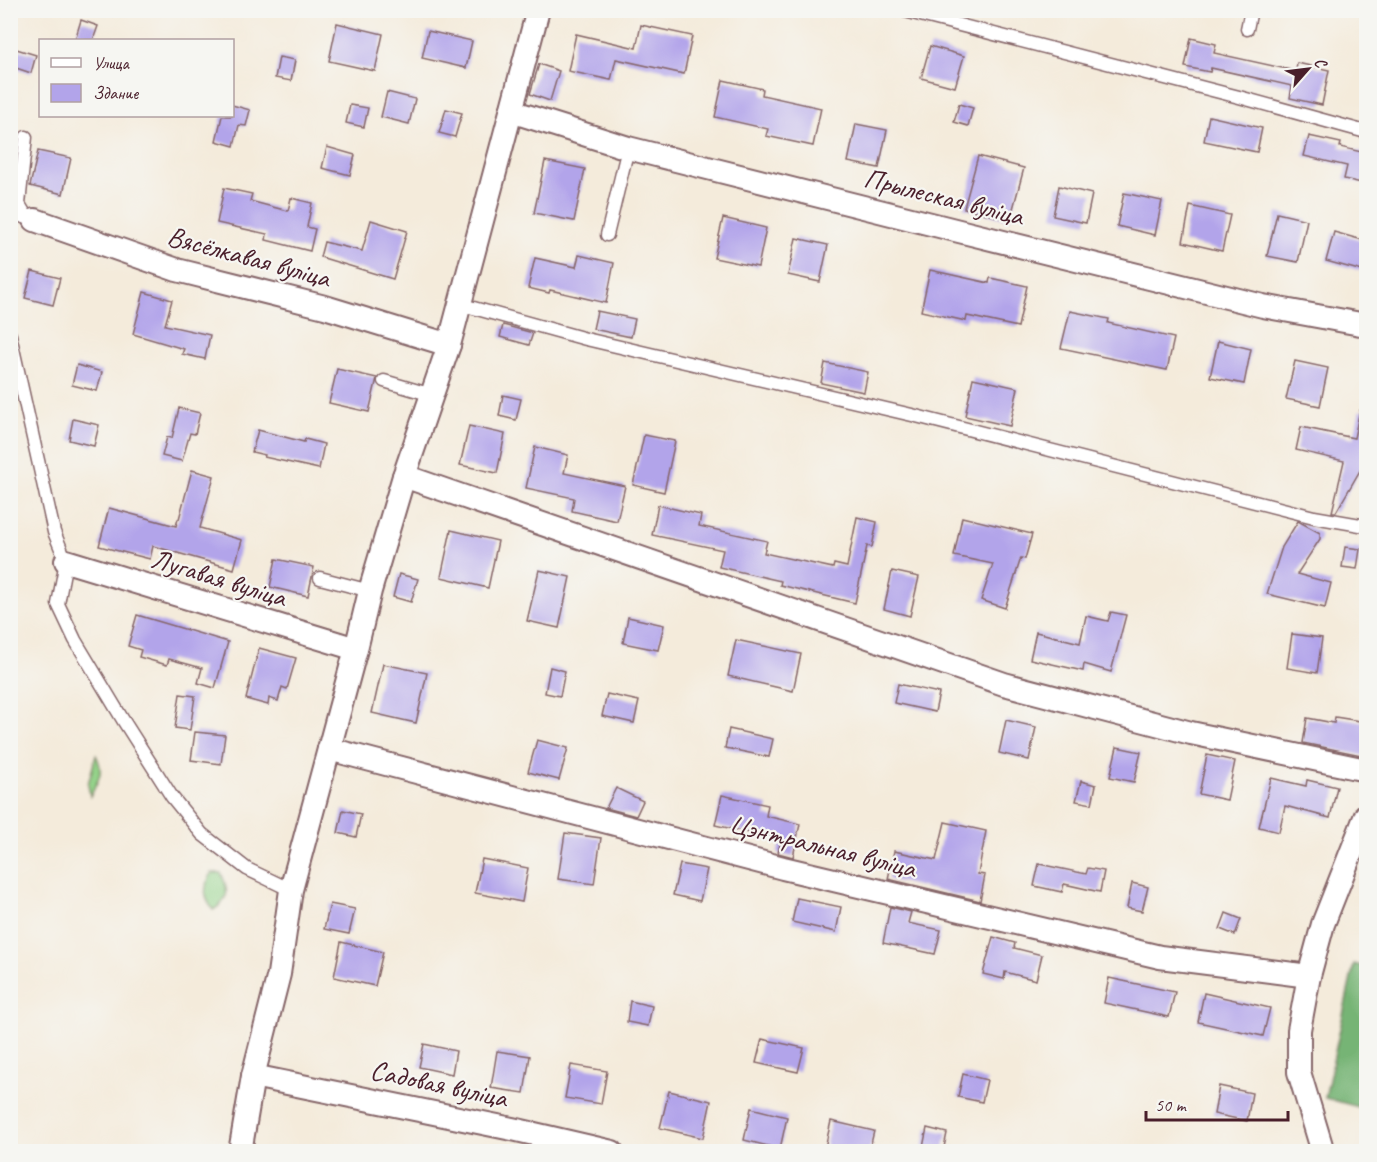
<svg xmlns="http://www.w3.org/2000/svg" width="1377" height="1162" viewBox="0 0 1377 1162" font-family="Caveat,sans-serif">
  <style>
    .green { fill: #93d288; stroke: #6e785a; stroke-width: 1.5 }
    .forest { fill: #76b474; stroke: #606a50; stroke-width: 1.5 }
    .building { fill: #b2a4ea }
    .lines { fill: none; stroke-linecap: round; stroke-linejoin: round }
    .service-casing { stroke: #866669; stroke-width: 15 }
    .minor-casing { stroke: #866669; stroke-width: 26 }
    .service { stroke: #fff; stroke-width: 12 }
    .minor { stroke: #fff; stroke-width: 22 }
    .labels { text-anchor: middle; stroke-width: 4.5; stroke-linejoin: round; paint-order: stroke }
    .street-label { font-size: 28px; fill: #4a1f2b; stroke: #f6f6f2 }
  </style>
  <rect width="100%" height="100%" fill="#f6f6f2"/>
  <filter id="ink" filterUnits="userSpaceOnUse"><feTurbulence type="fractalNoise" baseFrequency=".0167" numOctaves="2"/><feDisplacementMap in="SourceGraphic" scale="12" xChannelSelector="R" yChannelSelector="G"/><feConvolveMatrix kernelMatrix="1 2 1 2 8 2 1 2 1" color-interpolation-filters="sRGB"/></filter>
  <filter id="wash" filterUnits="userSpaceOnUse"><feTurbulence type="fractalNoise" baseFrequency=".008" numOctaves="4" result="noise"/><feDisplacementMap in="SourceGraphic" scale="24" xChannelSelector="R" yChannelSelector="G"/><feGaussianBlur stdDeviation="1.35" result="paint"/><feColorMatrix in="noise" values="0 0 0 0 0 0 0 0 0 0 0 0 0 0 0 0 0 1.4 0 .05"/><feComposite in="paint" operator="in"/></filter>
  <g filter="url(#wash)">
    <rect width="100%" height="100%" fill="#f4ebdb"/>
    <g class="green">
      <path d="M96,755c9,18 2,25 -6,41l-2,-12z"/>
      <path d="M212,873h9c8,17 9,27 -8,37 -10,-15 -10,-22 -1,-37z"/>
    </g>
    <path class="forest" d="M1354,964l12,3v142l-41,-11z"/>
    <g id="blocks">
      <g class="building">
        <path d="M81,20l17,6 -5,14h-18z"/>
        <path d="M337,23l46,11 -8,37 -46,-10z"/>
        <path d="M641,25l51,11 -8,38 -68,-15 -5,21 -43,-9 8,-37 60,14z"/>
        <path d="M428,31l44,10 -6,27 -44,-10z"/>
        <path d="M1191,38l25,6 -2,9 82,18 1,-8 32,7 -7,35 -32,-7 2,-12 -81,-18 -1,4 -25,-5z"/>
        <path d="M930,46l34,10 -9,31 -34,-9z"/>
        <path d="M10,47l26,8 -5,18 -21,-7z"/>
        <path d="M279,57l16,3 -4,21 -16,-3z"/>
        <path d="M539,64l20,7 -9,30 -20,-7z"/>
        <path d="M723,80l40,9 -1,6 59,13 -8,38 -47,-10 2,-7 -53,-12z"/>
        <path d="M387,92l28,7 -6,25 -28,-7z"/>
        <path d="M959,104l14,4 -5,18 -14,-4z"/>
        <path d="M232,105l18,5 -4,16 -7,-1 -5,21 -18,-5 6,-25h10z"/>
        <path d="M350,105l18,3 -4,19 -18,-4z"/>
        <path d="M446,109l16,4 -7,24 -16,-4z"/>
        <path d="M1209,116l53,12 -5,24 -53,-11z"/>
        <path d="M856,124l31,6 -8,38 -31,-6z"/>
        <path d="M1309,136l32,7 -1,4 26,6v31l-22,-5 3,-13 -43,-10z"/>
        <path d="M327,147l28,8 -5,20 -28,-7z"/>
        <path d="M38,151l33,7 -8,36 -33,-8z"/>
        <path d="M978,156l46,12 -14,52 -46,-12z"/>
        <path d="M545,161l40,8 -11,52 -40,-8z"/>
        <path d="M1059,186l33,8 -6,29 -33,-7z"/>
        <path d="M224,188l28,6 -2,7 38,10 3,-13 21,5 -5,24 8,2 -5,22 -44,-11 1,-6 -50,-11z"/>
        <path d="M1124,193l38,8 -7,34 -38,-9z"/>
        <path d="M1190,206l40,9 -8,36 -39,-9z"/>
        <path d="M1277,213l30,7 -9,42 -31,-6z"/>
        <path d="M723,218l43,10 -8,39 -44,-9z"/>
        <path d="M371,220l36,11 -14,48 -73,-22 4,-15 38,9z"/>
        <path d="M1334,232l32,9v31l-40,-11z"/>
        <path d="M796,238l32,7 -8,37 -32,-7z"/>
        <path d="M579,255l35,8 -8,40 -56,-13 -1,3 -21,-5 7,-30 41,9z"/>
        <path d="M930,270l59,13 1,-5 37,8 -9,41 -51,-11 -1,5 -45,-10z"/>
        <path d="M32,271l28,7 -7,27 -28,-7z"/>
        <path d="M144,292l28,8 -7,25 45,10 -5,24 -23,-5 2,-5 -51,-15z"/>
        <path d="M597,311l38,8 -4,18 -38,-8z"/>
        <path d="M1070,311l39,8 -1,4 66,15 -7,32 -106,-22z"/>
        <path d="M503,325l30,8 -4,12 -29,-8z"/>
        <path d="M1218,341l33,8 -7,35 -34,-7z"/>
        <path d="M1295,361l33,7 -8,38 -34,-7z"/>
        <path d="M825,363l43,9 -4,20 -43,-9z"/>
        <path d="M77,365l25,7 -5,19 -25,-6z"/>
        <path d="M337,369l40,9 -8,34 -40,-9z"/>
        <path d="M973,378l45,10 -8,38 -45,-10z"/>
        <path d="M503,395l18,4 -5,21 -17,-4z"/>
        <path d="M179,408l21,5 -5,21 -5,-1 -8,28 -20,-5 5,-19 5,1z"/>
        <path d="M1360,410l6,1v49l-30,52h-4l12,-51 -48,-11 5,-23 53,11z"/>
        <path d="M73,419l26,6 -5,21 -25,-6z"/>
        <path d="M469,426l36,8 -8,39 -37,-8z"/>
        <path d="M258,430l46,12 1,-3 19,5 -5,25 -55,-12 1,-2 -13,-3z"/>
        <path d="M644,435l31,6 -11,51 -31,-7z"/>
        <path d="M535,447l33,8 -4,18 61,13 -8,35 -45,-10 2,-13 -48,-10z"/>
        <path d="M192,470l22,6 -14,52 42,12 -8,29 -81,-23 -3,13 -51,-13 10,-38 67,18 2,-7h1z"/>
        <path d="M658,505l43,10 -2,11 68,15 -3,12 69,15 1,-4 13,3 10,-50 20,5 -5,25 -5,-1 -12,57 -75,-18 1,-4 -62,-14 4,-17 -71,-15z"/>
        <path d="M962,517l70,17 -7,25 -4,-1 -16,50 -24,-8 12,-36 -39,-8z"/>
        <path d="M1298,521l22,12v6l-23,35 34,9 -6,25 -58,-14 15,-47z"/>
        <path d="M451,530l47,11 -10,47 -47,-11z"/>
        <path d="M1345,547l15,2 -3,20 -15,-2z"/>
        <path d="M276,559l38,8 -6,29 -38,-9z"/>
        <path d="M539,570l31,7 -11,51 -32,-7z"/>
        <path d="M892,571l27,6 -9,39 -26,-7z"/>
        <path d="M399,574l19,5 -7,23 -18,-5z"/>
        <path d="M1111,612l15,3 -15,57 -27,-8 -1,7 -53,-12 6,-27 44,11 6,-27 22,5z"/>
        <path d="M137,615l91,27 -13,46 -17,-5 4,-15 -33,-9 -2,6 -28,-8 2,-7 -13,-4z"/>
        <path d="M628,617l36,8 -6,25 -35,-7z"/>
        <path d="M1292,634l30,4 -5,35 -30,-5z"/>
        <path d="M736,640l65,14 -8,37 -65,-15z"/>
        <path d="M259,648l37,10 -9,31 -5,-2 -4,14 -9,-3 -1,7 -22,-6z"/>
        <path d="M383,664l44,9 -11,50 -44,-10z"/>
        <path d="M550,667l15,4 -5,25 -15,-3z"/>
        <path d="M898,684l41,9 -4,19 -41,-9z"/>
        <path d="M180,694l15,2 -5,34 -15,-2z"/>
        <path d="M607,694l32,7 -5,22 -32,-7z"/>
        <path d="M1335,717l31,5v34l-63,-13 4,-25 27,5z"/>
        <path d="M1006,720l30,7 -7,33 -30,-7z"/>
        <path d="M729,729l44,10 -4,18 -44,-9z"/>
        <path d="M195,732l30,3 -4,29 -30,-4z"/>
        <path d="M537,740l31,8 -9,32 -31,-8z"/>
        <path d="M1117,747l24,5 -7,30 -24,-5z"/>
        <path d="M1207,755l28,6 -8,39 -28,-6z"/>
        <path d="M1271,778l35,8 1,-6 30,7 -7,31 -45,-12 -6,26 -20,-5z"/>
        <path d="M1081,781l15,4 -4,19 -16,-3z"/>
        <path d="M616,788l27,13 -7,15 -30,-8z"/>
        <path d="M722,795l46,10 -2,11 34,8 -7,33 -15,-4 3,-13 -66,-15z"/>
        <path d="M343,810l18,4 -5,23 -18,-4z"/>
        <path d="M945,822l41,9 -8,43 7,1 -5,26 -92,-22 6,-28 42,9z"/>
        <path d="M565,833l36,5 -7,46 -36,-5z"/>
        <path d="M482,859l46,9 -6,34 -47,-9z"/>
        <path d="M680,864l27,5 -7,32 -27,-6z"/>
        <path d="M1039,864l47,10 2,-6 16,3 -4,21 -36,-8 -2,8 -28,-6z"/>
        <path d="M1132,883l16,4 -6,24 -15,-3z"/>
        <path d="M797,898l44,9 -5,25 -44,-10z"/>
        <path d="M330,904l25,5 -6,25 -25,-5z"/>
        <path d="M890,907l21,5 -3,11 33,7 -6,24 -52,-11z"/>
        <path d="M1226,913l15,6 -6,16 -15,-6z"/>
        <path d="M993,937l22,6 -1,5 28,7 -6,25 -31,-8 -1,7 -21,-5z"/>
        <path d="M341,942l42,10 -8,34 -41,-9z"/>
        <path d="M1109,978l66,14 -6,25 -65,-14z"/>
        <path d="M1204,993l66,15 -7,28 -65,-14z"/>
        <path d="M630,1001l22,5 -4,20 -21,-4z"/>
        <path d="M762,1039l42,9 -6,24 -42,-9z"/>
        <path d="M424,1044l32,7 -4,23 -33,-7z"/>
        <path d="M497,1051l33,5 -6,37 -33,-5z"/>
        <path d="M571,1065l36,6 -6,33 -36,-6z"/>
        <path d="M963,1074l24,6 -5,22 -24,-5z"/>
        <path d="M1219,1086l33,7 -5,28 -33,-7z"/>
        <path d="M669,1091l42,10 -8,37 -43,-10z"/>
        <path d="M751,1108l36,9 -7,32 -36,-9z"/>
        <path d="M831,1121l43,10 -5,21h-45z"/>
        <path d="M927,1128l20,5 -4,19h-21z"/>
      </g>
    </g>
  </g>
  <g filter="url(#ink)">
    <use href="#blocks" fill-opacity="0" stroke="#866669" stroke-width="1.5"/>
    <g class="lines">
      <g class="service-casing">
        <g id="service">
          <path d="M901,10l338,87 127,35"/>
          <path d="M1247,29l4,-19"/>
          <path d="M26,137l-7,67 6,10 10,6"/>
          <path d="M10,213l21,6"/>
          <path d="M607,235l21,-87"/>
          <path d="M459,304l127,35 326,76 402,102 52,9"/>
          <path d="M10,335l44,197 12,29 -8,43 17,36 48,80 49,77 30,37 45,35 44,21"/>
          <path d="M384,381l48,14"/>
          <path d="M320,578l50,13"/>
        </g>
      </g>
      <g class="minor-casing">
        <g id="minor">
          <path d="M511,111l117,37 331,83 304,75 103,19"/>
          <path d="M35,220l142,50 148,37 124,38"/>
          <path d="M404,476l600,208 187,49 175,37"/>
          <path d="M66,561l290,88"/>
          <path d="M329,749l454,119 377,89 149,19"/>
          <path d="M253,1076l264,54 95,22"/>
          <path d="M240,1152l13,-76 26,-102 12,-84 65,-241 14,-58 34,-115 45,-131 89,-335"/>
          <path d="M1323,1152l-24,-80v-42l10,-54 14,-52 43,-109"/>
        </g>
      </g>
      <use href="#service" class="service"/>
      <use href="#minor" class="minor"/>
    </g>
  </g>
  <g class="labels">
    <g class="street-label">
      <text transform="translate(944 196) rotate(14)" y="10">Прылеская вуліца</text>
      <text transform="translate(249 256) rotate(15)" y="10">Вясёлкавая вуліца</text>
      <text transform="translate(219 577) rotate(17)" y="10">Лугавая вуліца</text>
      <text transform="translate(823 845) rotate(14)" y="10">Цэнтральная вуліца</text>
      <text transform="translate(439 1083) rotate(12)" y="10">Садовая вуліца</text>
    </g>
  </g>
  <rect width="1377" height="1162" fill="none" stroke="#f6f6f2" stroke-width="36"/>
  <rect x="39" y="39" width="195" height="78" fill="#f6f6f2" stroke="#b1a0a2" stroke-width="1.5"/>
  <rect x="51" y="58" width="30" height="9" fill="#ffffff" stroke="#b1a0a2" stroke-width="1.5"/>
  <text x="93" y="69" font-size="18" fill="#4a1f2b">Улица</text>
  <rect x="51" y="84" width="30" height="18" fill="#b2a4ea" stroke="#b1a0a2" stroke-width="1.5"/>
  <text x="93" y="99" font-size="18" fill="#4a1f2b">Здание</text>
  <g transform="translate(1308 69) rotate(62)" stroke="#f6f6f2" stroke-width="4.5" paint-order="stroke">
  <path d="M0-4.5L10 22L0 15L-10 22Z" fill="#4a1f2b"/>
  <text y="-9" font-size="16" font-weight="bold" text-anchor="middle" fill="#4a1f2b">С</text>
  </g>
  <path d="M1146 1111v9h142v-9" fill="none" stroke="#4a1f2b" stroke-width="3"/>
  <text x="1155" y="1111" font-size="18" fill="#4a1f2b" stroke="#f6f6f2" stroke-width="4.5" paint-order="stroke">50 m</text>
</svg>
